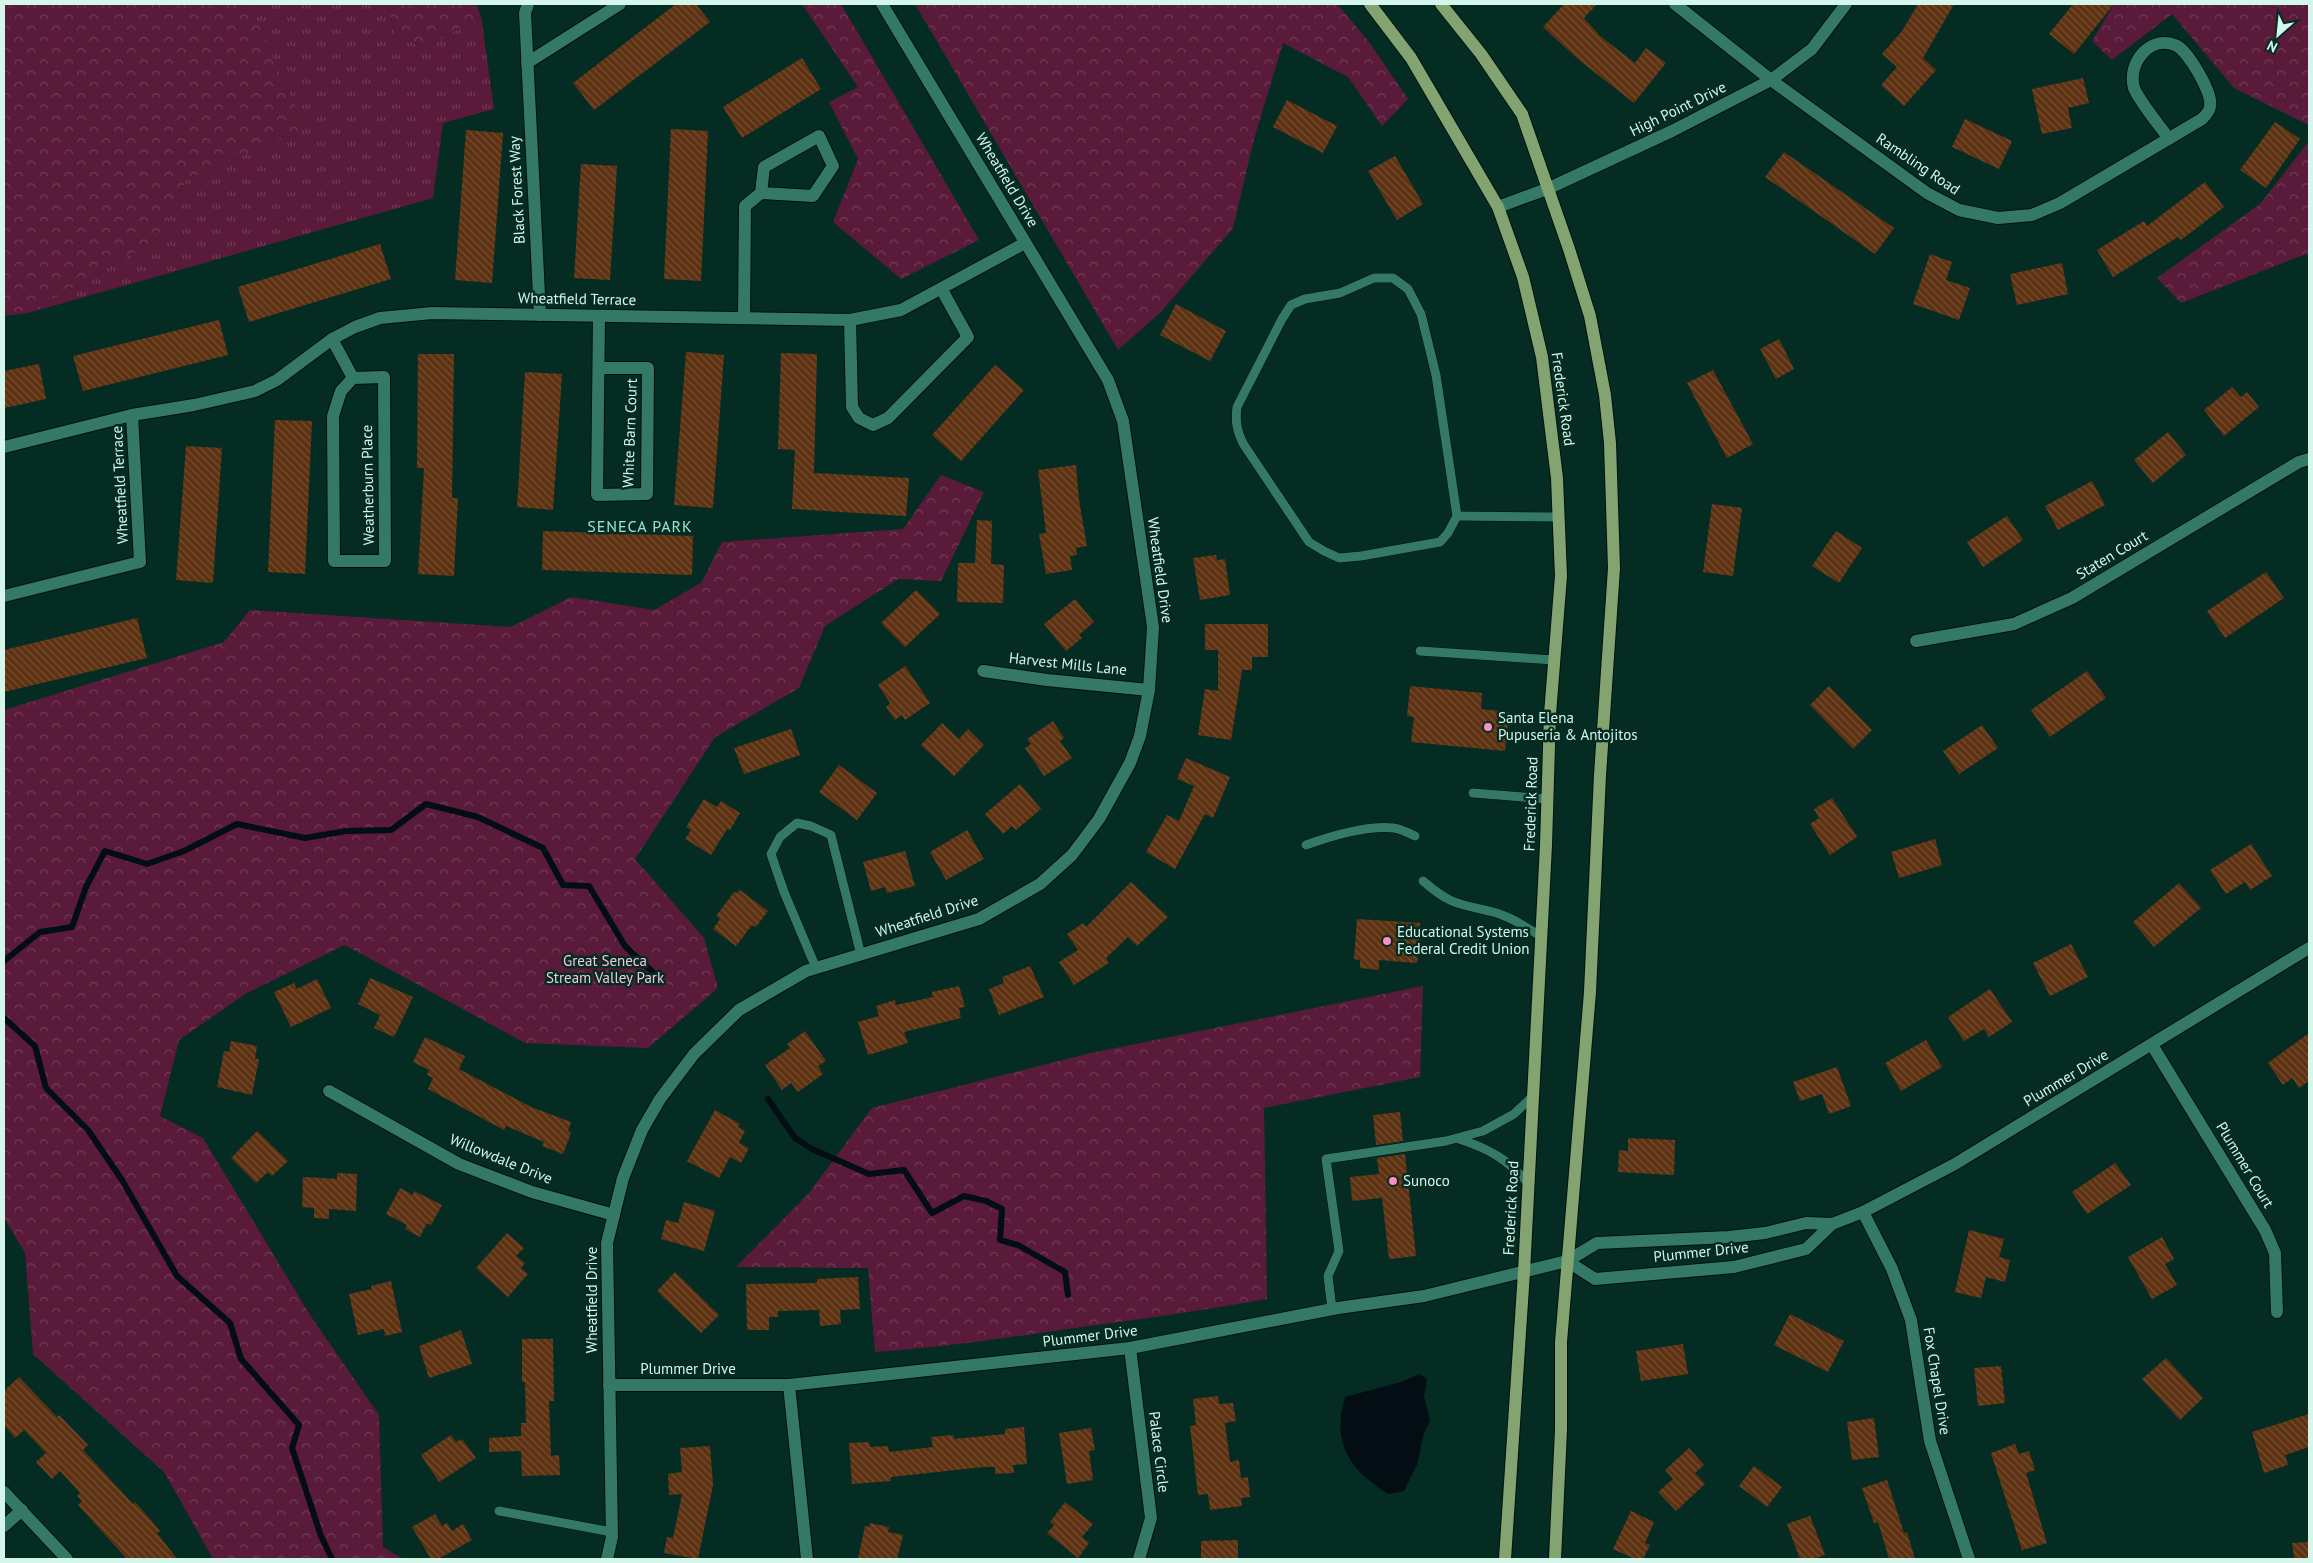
<svg xmlns="http://www.w3.org/2000/svg" width="2313" height="1563" viewBox="0 0 2313 1563" font-family="'PT Sans',sans-serif">
  <style>
    .grass { fill: url(#grass-tufts) }
    .forest { fill: url(#forest-crowns) }
    .water { fill: #020d14 }
    .lines { fill: none; stroke-linecap: round; stroke-linejoin: round }
    .stream { stroke: #020d14; stroke-width: 6 }
    .building { fill: url(#building-back-hatch) }
    .service-casing { stroke: #00120d; stroke-width: 10 }
    .minor-casing { stroke: #00120d; stroke-width: 14 }
    .primary-casing { stroke: #00120d; stroke-width: 14 }
    .service { stroke: #337966; stroke-width: 9 }
    .minor { stroke: #337966; stroke-width: 12 }
    .primary { stroke: #83a471; stroke-width: 12 }
    .poi-dot { fill: #fd8ebf; stroke: #052c23; stroke-width: 2 }
    .labels { text-anchor: middle; stroke-width: 5; stroke-linejoin: round; paint-order: stroke }
    .street-label { font-size: 15px; fill: #d5f7eb; stroke: #052c23 }
    .poi-label { font-size: 15px; fill: #d5f7eb; stroke: #052c23; text-anchor: start }
    .park-label { font-size: 15px; fill: #f8c4d8; stroke: #052c23 }
    .neighbourhood-label { font-size: 16px; letter-spacing: 1px; fill: #9ee5cf; stroke: #052c23 }
  </style>
  <defs>
    <pattern id="grass-tufts" width="24" height="20" patternUnits="userSpaceOnUse" patternTransform="scale(1.25)"><rect width="24" height="20" fill="#5a1a3a"/><path d="M3 7l-1-3M5 7V3M7 7l1-3M15 17l-1-3M17 17v-4M19 17l1-3" fill="none" stroke="#713c57"/></pattern>
    <pattern id="forest-crowns" width="20" height="18" patternUnits="userSpaceOnUse" patternTransform="scale(1.25)"><rect width="20" height="18" fill="#5a1a3a"/><path d="M2 6a3 3 0 1 1 6 0M12 15a3 3 0 1 1 6 0" fill="none" stroke="#713c57"/></pattern>
    <pattern id="building-back-hatch" width="6" height="6" patternUnits="userSpaceOnUse" patternTransform="scale(1.25)"><rect width="6" height="6" fill="#5d3111"/><path d="M-1 5l2 2M0 0l6 6M5-1l2 2" fill="none" stroke="#735034"/></pattern>
  </defs>
  <rect width="100%" height="100%" fill="#052c23"/>
  <path class="grass" d="M4,4h383l9,31 29,13 56,-32 13,93 -51,14 -10,75 -405,115 129,-73 29,-60 118,-52z"/>
  <g class="forest">
    <path d="M4,4h245l56,124 -119,52 -29,60 -129,73 -24,3z"/>
    <path d="M387,4h89l5,12 -56,32 -29,-13z"/>
    <path d="M802,4h39l138,236 -78,39 -68,-57 25,-63 -29,-57 29,-15z"/>
    <path d="M915,4h422l32,38 39,57 -26,27 -34,-49 -65,-34 -29,96 -21,89 -72,84 -43,38z"/>
    <path d="M2114,4h195v121l-75,-37 -62,-74 -60,46 -20,-19z"/>
    <path d="M2309,141v117l-3,-4 -125,49 -24,-25 103,-74z"/>
    <path d="M941,475l43,17 -43,89 -43,-2 -73,47 -26,62 -84,49 -80,122 69,79 14,50 -70,60 -123,-5 -180,-98 -100,49 -66,46 -19,76 43,22 107,177 69,100 4,132 20,12h-190l-49,-87 -131,-118 -8,-101 -21,-35v-508l220,-68 26,-32 261,17 60,-30 83,13 47,-27 21,-41 181,-13z"/>
    <path d="M1423,986l-3,91 -156,31 3,191c-69,12 -138,22 -207,31 -61,9 -123,18 -185,22l-7,-84 -132,-1 73,-74 63,-85 219,-55z"/>
  </g>
  <path class="water" d="M1419,1374l8,5 -3,17 6,25 -6,12 -7,32 -13,26 -16,3c-38,-24 -57,-51 -43,-97l56,-15z"/>
  <g class="lines">
    <g class="stream">
      <path d="M4,961l36,-29 32,-5 14,-40 19,-36 42,13 37,-13 53,-27 68,14 41,-7 45,-1 35,-26 52,13 65,31 20,37 26,1 36,60 36,34"/>
      <path d="M4,1018l31,28 11,42 42,42 34,50 55,96 53,47 11,36 58,66 -7,23 29,88 11,23"/>
      <path d="M768,1099l27,39 17,11 57,25 35,-4 28,43 32,-17 22,5 16,8 -2,31 18,5 47,27 3,23"/>
    </g>
  </g>
  <g class="building">
    <path d="M676,4h20l14,18 -116,88 -21,-27z"/>
    <path d="M1564,4h33l-13,14 16,18 35,27 11,-15 20,15 -32,40 -55,-43 -36,-33z"/>
    <path d="M1918,4h36l-31,54 13,12 -32,36 -23,-21 16,-18 -15,-13 20,-23z"/>
    <path d="M2073,4h41l-40,50 -25,-20z"/>
    <path d="M802,58l19,31 -79,49 -19,-31z"/>
    <path d="M2083,78l6,25 -21,5 4,20 -30,6 -10,-45z"/>
    <path d="M1287,100l50,26 -14,27 -50,-26z"/>
    <path d="M1965,119l47,22 -13,28 -47,-22z"/>
    <path d="M2275,122l25,17 -34,49 -26,-18z"/>
    <path d="M671,129l37,2 -7,150 -37,-2z"/>
    <path d="M466,130l37,3 -11,150 -37,-3z"/>
    <path d="M1784,152l110,76 -19,26 -110,-77z"/>
    <path d="M1395,156l28,48 -26,16 -29,-49z"/>
    <path d="M581,164l36,2 -7,114 -36,-2z"/>
    <path d="M2205,182l19,25 -43,33 -3,-3 -65,40 -16,-27 47,-29 3,5z"/>
    <path d="M380,244l11,35 -142,43 -11,-35z"/>
    <path d="M1930,254l22,8 -6,18 24,8 -11,32 -46,-16z"/>
    <path d="M2062,263l6,31 -51,11 -7,-31z"/>
    <path d="M1176,304l50,27 -16,30 -50,-26z"/>
    <path d="M219,320l9,35 -145,36 -10,-35z"/>
    <path d="M1779,339l15,30 -18,10 -16,-30z"/>
    <path d="M686,352l38,3 -11,153 -39,-3z"/>
    <path d="M781,353l36,1 -3,119 95,5 -3,38 -114,-7 3,-59 -17,-1z"/>
    <path d="M418,354h36l-2,144h6l-4,78 -36,-2 6,-106h-7z"/>
    <path d="M39,364l7,35 -42,9v-37z"/>
    <path d="M995,365l29,25 -63,71 -29,-26z"/>
    <path d="M1713,370l40,74 -26,14 -40,-75z"/>
    <path d="M525,372l37,2 -9,136 -36,-3z"/>
    <path d="M2232,387l9,10 6,-5 12,15 -35,29 -20,-26z"/>
    <path d="M275,420l37,1 -7,153 -37,-2z"/>
    <path d="M2168,432l18,23 -33,28 -19,-23z"/>
    <path d="M186,446l36,2 -9,135 -37,-3z"/>
    <path d="M1076,465l3,35 8,46 -11,2 1,7 -7,1 2,14 -26,4 -7,-40 7,-1 -8,-63z"/>
    <path d="M2092,481l13,24 -47,25 -13,-24z"/>
    <path d="M1712,504l30,4 -9,68 -30,-4z"/>
    <path d="M2007,516l16,24 -40,27 -16,-25z"/>
    <path d="M977,520l15,1 -1,43 13,1 -1,38 -46,-1 1,-39h17z"/>
    <path d="M543,531l150,5 -1,39 -150,-5z"/>
    <path d="M1836,531l26,17 -23,35 -27,-17z"/>
    <path d="M1216,555l1,5 8,-1 5,36 -30,5 -7,-42z"/>
    <path d="M2266,572l18,26 -59,40 -18,-27z"/>
    <path d="M916,590l24,24 -35,33 -24,-24z"/>
    <path d="M1075,599l19,23 -15,13 3,3 -16,13 -22,-27z"/>
    <path d="M137,618l10,40 -143,34v-42z"/>
    <path d="M1205,624h63v33h-16v13h-10l-11,70 -33,-5 7,-46 13,2v-41h-13z"/>
    <path d="M905,666l25,37 -25,17 -3,-5 -7,5 -9,-13 4,-4 -12,-18z"/>
    <path d="M2087,671l19,27 -56,39 -19,-27z"/>
    <path d="M1410,686l72,7 -1,16 28,3 -4,39 -94,-9 3,-25 -7,-1z"/>
    <path d="M1829,686l43,44 -19,19 -43,-44z"/>
    <path d="M1053,721l11,17 -4,3 12,17 -28,18 -19,-28 6,-4 -4,-5z"/>
    <path d="M942,723l17,16 9,-10 16,16 -30,31 -33,-31z"/>
    <path d="M1982,725l16,23 -39,26 -16,-23z"/>
    <path d="M791,729l9,26 -56,19 -10,-26z"/>
    <path d="M1186,758l44,19 -17,41 -8,-4 -30,55 -29,-17 21,-37 12,6 15,-35 -17,-7z"/>
    <path d="M839,765l38,28 -20,27 -38,-28z"/>
    <path d="M1020,784l21,25 -25,21 -4,-4 -9,8 -18,-20z"/>
    <path d="M1832,798l25,39 -27,18 -20,-31 9,-6 -5,-9z"/>
    <path d="M704,799l13,8 4,-6 19,12 -10,17 -3,-1 -16,26 -26,-16 6,-9 -5,-3z"/>
    <path d="M967,830l17,29 -38,21 -16,-28z"/>
    <path d="M1935,839l7,26 -43,13 -8,-26z"/>
    <path d="M2251,844l21,32 -22,14 -5,-8 -19,12 -16,-24z"/>
    <path d="M905,851l10,35 -28,7 -2,-6 -14,4 -8,-29z"/>
    <path d="M1131,882l37,35 -31,29 -9,-9 -22,21 3,5 -35,22 -15,-23 19,-12 -11,-16 16,-11 3,4z"/>
    <path d="M2179,883l22,25 -47,39 -21,-25z"/>
    <path d="M740,890l28,21 -12,16 -4,-2 -16,21 -23,-17 7,-10 -4,-3 18,-24 3,1z"/>
    <path d="M1357,919l63,4 -3,40 -38,-3v10l-19,-2v-8l-6,-1z"/>
    <path d="M2071,944l17,33 -38,19 -17,-33z"/>
    <path d="M1030,966l14,31 -45,18 -10,-26 15,-6 -2,-6z"/>
    <path d="M370,978l43,19 -19,40 -20,-9 6,-13 -22,-11z"/>
    <path d="M317,979l14,29 -40,19 -17,-35 20,-9 3,6z"/>
    <path d="M959,986l6,21 -6,1 2,10 -57,14 4,11 -40,12 -10,-33 21,-6 -3,-10 19,-6 1,5 37,-8 -1,-5z"/>
    <path d="M1990,989l22,33 -23,15 -5,-8 -20,12 -16,-24z"/>
    <path d="M805,1031l21,30 -8,5 5,8 -25,18 -7,-9 -9,7 -17,-25 25,-17 -3,-4z"/>
    <path d="M2309,1033v48l-10,7 -7,-10 -9,7 -15,-22z"/>
    <path d="M425,1037l40,19 -6,13 72,38 40,15 -3,9 3,2 -8,21 -21,-8 2,-4 -38,-16 -2,4 -76,-41 5,-11 -6,-3 2,-5 -16,-8z"/>
    <path d="M1926,1040l16,27 -41,24 -16,-28z"/>
    <path d="M231,1041l26,5 -2,13h4l-7,36 -35,-8 7,-36 5,1z"/>
    <path d="M1837,1067l14,39 -22,8 -7,-20 -22,7 -7,-19z"/>
    <path d="M715,1110l25,14 -2,3 7,4 -6,12 10,5 -8,15 -11,-6 -11,21 -32,-17z"/>
    <path d="M1400,1112l3,29 -27,4 -3,-30z"/>
    <path d="M257,1131l31,30 -16,15 -4,-4 -12,11 -25,-25z"/>
    <path d="M1628,1138l47,2 -1,35 -56,-3 1,-22 9,1z"/>
    <path d="M1405,1154l11,102 -27,3 -7,-61 -30,3 -2,-24 29,-3 -2,-16z"/>
    <path d="M2115,1163l16,22 -44,29 -15,-22z"/>
    <path d="M337,1173l20,1 -1,37 -27,-2v10l-15,-1v-10l-12,-1 1,-30 34,2z"/>
    <path d="M400,1188l13,7 1,-4 28,14 -11,20 -4,-2 -7,14 -15,-8 2,-4 -21,-11z"/>
    <path d="M684,1202l31,9 -11,40 -43,-12 5,-19 12,3z"/>
    <path d="M1969,1230l35,9 -5,18 11,3 -5,22 -19,-5 -5,21 -26,-6z"/>
    <path d="M507,1233l17,15 -8,8 9,7 -4,5 7,6 -20,23 -32,-29z"/>
    <path d="M2162,1237l12,22 -9,5 12,21 -25,14 -24,-42z"/>
    <path d="M675,1272l44,43 -18,18 -44,-42z"/>
    <path d="M858,1277l2,32 -20,1 1,14 -21,2 -1,-16 -41,1v6h-9v13h-22l-1,-46 71,-1v-4z"/>
    <path d="M391,1281l11,51 -17,4 -1,-7 -26,6 -9,-41 23,-5 -1,-3z"/>
    <path d="M1790,1314l54,27 -16,31 -54,-27z"/>
    <path d="M461,1330l11,34 -43,14 -10,-32z"/>
    <path d="M522,1339h31l1,62h-5l2,55 8,-1 1,20 -38,1 -1,-25 -32,1v-14l32,-2v-13h5l-1,-41h-3z"/>
    <path d="M1683,1344l5,30 -47,7 -5,-30z"/>
    <path d="M2166,1358l37,40 -23,22 -38,-41z"/>
    <path d="M2001,1366l4,37 -27,3 -4,-38z"/>
    <path d="M19,1377l38,40 2,-2 29,30 -5,5 50,54 2,-2 17,19 8,10 -3,2 20,26h-50l-49,-54 4,-4 -5,-5 3,-3 -20,-22 -8,8 -16,-17 10,-9 -22,-23 -9,8 -11,-13v-34z"/>
    <path d="M1218,1396l1,8 14,-1 3,18 -11,2 5,39 9,-2 2,18 7,-1 2,20 -9,1 1,8 -32,4 -2,-16 -10,1 -8,-69 6,-1 -3,-26z"/>
    <path d="M2309,1414v33l-24,8 3,10 -24,8 -12,-41z"/>
    <path d="M1874,1418l5,39 -27,3 -5,-38z"/>
    <path d="M1024,1427l3,37 -14,1 1,8 -19,1v-7h-12l-92,10v4l-39,3 -3,-41 20,-1 1,5 18,-1 1,6 44,-5 -2,-10 22,-2 1,4 51,-5v-5z"/>
    <path d="M1091,1428l4,22 -6,1 4,29 -26,4 -8,-51z"/>
    <path d="M451,1435l5,7 6,-3 14,19 -37,24 -18,-27z"/>
    <path d="M2015,1444l4,10 10,-3 6,19 -9,3 21,70 -25,7 -31,-97z"/>
    <path d="M710,1446l3,39 -15,74 -34,-6 3,-16 6,1 9,-44 -13,1 -1,-21 14,-2 -2,-24z"/>
    <path d="M1689,1448l15,17 -9,8 10,11 -29,27 -18,-19 15,-13 -8,-9z"/>
    <path d="M1754,1466l28,21 -15,20 -28,-21z"/>
    <path d="M1887,1480l17,53 3,-1 8,27h-26l-11,-37 -4,1 -12,-35z"/>
    <path d="M1065,1502l28,22 -11,13 7,6 -11,15 -31,-25 7,-8 -4,-3z"/>
    <path d="M1631,1511l23,11 -9,21 5,2 -7,14h-8l-22,-10z"/>
    <path d="M435,1514l7,12 5,-3 5,8 11,-7 9,16 -34,19h-7l-19,-32z"/>
    <path d="M1810,1516l15,39 -12,4h-13l-13,-35z"/>
    <path d="M870,1523l19,4 -1,5 15,3 -6,24h-39l7,-33 4,1z"/>
    <path d="M1238,1540v19h-37v-18z"/>
    <path d="M2308,1542l1,17h-15l-2,-16z"/>
  </g>
  <g class="lines">
    <g class="service-casing">
      <g id="service">
        <path d="M1374,278h19l15,11 13,25 15,61 21,141 -9,17 -8,9 -79,14 -22,2 -15,-7 -15,-9 -65,-97c-7,-13 -9,-23 -7,-38l45,-88 9,-14 14,-6 35,-6z"/>
        <path d="M1457,516l102,1"/>
        <path d="M1420,651l134,9"/>
        <path d="M1473,793l74,6"/>
        <path d="M1306,845c25,-9 61,-20 88,-17 7,1 15,5 21,8"/>
        <path d="M1423,881c29,25 35,22 70,31 17,4 32,15 48,24"/>
        <path d="M816,968l-32,-76 -13,-38 9,-17 17,-14 14,3 20,9 30,120"/>
        <path d="M1459,1139c31,10 48,20 70,45"/>
        <path d="M1332,1309l-4,-33 11,-25 -13,-92 120,-18 37,-10 31,-17 19,-18"/>
        <path d="M499,1511l113,21"/>
      </g>
    </g>
    <g class="minor-casing">
      <g id="minor">
        <path d="M528,4l-3,9 15,302"/>
        <path d="M1675,4l96,76 156,113 32,17 39,8 34,-3 28,-12 142,-84c3,-3 8,-9 8,-13 3,-13 -23,-57 -35,-61 -26,-10 -48,19 -41,43 5,13 26,38 35,51"/>
        <path d="M527,63l93,-59"/>
        <path d="M1498,207l49,-18 125,-58 99,-51 41,-31 34,-45"/>
        <path d="M744,318l1,-112 16,-13 3,-26 55,-31 14,30 -20,30 -52,-3"/>
        <path d="M850,320l2,87 7,11 14,7 15,-7 80,-81 -26,-47"/>
        <path d="M332,339l21,39 -12,13 -8,25 1,145h51l-1,-184 -31,1"/>
        <path d="M599,368h49l-1,126 -50,1 2,-179"/>
        <path d="M4,447l128,-32 62,-10 61,-14 22,-11 55,-41 23,-12 25,-9 52,-5 418,7 51,-10 124,-67"/>
        <path d="M4,596l136,-34 -8,-147"/>
        <path d="M1916,641l98,-17 58,-26 227,-136 10,-3"/>
        <path d="M983,671l64,9 102,10"/>
        <path d="M2152,1045l113,185 10,23 2,59"/>
        <path d="M329,1091l130,73 73,28 82,23"/>
        <path d="M1863,1212l29,57 19,51 19,121 39,118"/>
        <path d="M1567,1261l28,18 139,-12 72,-18 26,-25"/>
        <path d="M1130,1348l21,170 -12,41"/>
        <path d="M609,1385h180l341,-37 208,-40 86,-12 143,-35 30,-18 132,-6 36,-4 41,-10 26,1 31,-12 92,-48 354,-216"/>
        <path d="M789,1385l18,174"/>
        <path d="M4,1492l63,67"/>
        <path d="M4,1526l18,-16"/>
        <path d="M607,1559l5,-22 -5,-294 16,-65 19,-48 18,-31 34,-45 45,-44 67,-39 173,-52 61,-35 32,-29 27,-36 31,-56 10,-27 9,-46 4,-63 -30,-206 -15,-41 -226,-376"/>
      </g>
    </g>
    <g class="primary-casing">
      <g id="primary">
        <path d="M1370,4l41,54 87,149 25,70 19,80 15,121 4,98 -11,138 -4,131 -22,427 -19,287"/>
        <path d="M1441,4l40,50 41,60 47,135 21,67 15,79 5,48 4,125 -14,207 -10,217 -29,350v88l-6,129"/>
      </g>
    </g>
    <use href="#service" class="service"/>
    <use href="#minor" class="minor"/>
    <use href="#primary" class="primary"/>
  </g>
  <g class="poi-dot">
    <circle cx="1488" cy="727" r="5"/>
    <circle cx="1387" cy="941" r="5"/>
    <circle cx="1393" cy="1181" r="5"/>
  </g>
  <g class="labels">
    <g class="street-label">
      <text transform="translate(1678 109) rotate(-26)" y="5">High Point Drive</text>
      <text transform="translate(1918 164) rotate(34)" y="5">Rambling Road</text>
      <text transform="translate(1007 180) rotate(59)" y="5">Wheatfield Drive</text>
      <text transform="translate(517 190) rotate(-93)" y="5">Black Forest Way</text>
      <text transform="translate(577 299) rotate(1)" y="5">Wheatfield Terrace</text>
      <text transform="translate(1563 399) rotate(82)" y="5">Frederick Road</text>
      <text transform="translate(630 433) rotate(-88)" y="5">White Barn Court</text>
      <text transform="translate(120 485) rotate(-93)" y="5">Wheatfield Terrace</text>
      <text transform="translate(368 485) rotate(-91)" y="5">Weatherburn Place</text>
      <text transform="translate(2112 555) rotate(-31)" y="5">Staten Court</text>
      <text transform="translate(1160 570) rotate(82)" y="5">Wheatfield Drive</text>
      <text transform="translate(1068 664) rotate(6)" y="5">Harvest Mills Lane</text>
      <text transform="translate(1531 804) rotate(-88)" y="5">Frederick Road</text>
      <text transform="translate(927 916) rotate(-18)" y="5">Wheatfield Drive</text>
      <text transform="translate(2066 1078) rotate(-31)" y="5">Plummer Drive</text>
      <text transform="translate(501 1159) rotate(22)" y="5">Willowdale Drive</text>
      <text transform="translate(2245 1165) rotate(59)" y="5">Plummer Court</text>
      <text transform="translate(1511 1208) rotate(-87)" y="5">Frederick Road</text>
      <text transform="translate(1701 1252) rotate(-6)" y="5">Plummer Drive</text>
      <text transform="translate(592 1300) rotate(-90)" y="5">Wheatfield Drive</text>
      <text transform="translate(1090 1336) rotate(-7)" y="5">Plummer Drive</text>
      <text x="688" y="1374">Plummer Drive</text>
      <text transform="translate(1937 1381) rotate(81)" y="5">Fox Chapel Drive</text>
      <text transform="translate(1159 1452) rotate(83)" y="5">Palace Circle</text>
    </g>
    <g class="poi-label">
      <text x="1498" y="723">Santa Elena<tspan x="1498" dy="17">Pupuseria &amp; Antojitos</tspan></text>
      <text x="1397" y="937">Educational Systems<tspan x="1397" dy="17">Federal Credit Union</tspan></text>
      <text x="1403" y="1186">Sunoco</text>
    </g>
    <g class="park-label">
      <text x="605" y="966">Great Seneca<tspan x="605" dy="17">Stream Valley Park</tspan></text>
    </g>
    <g class="neighbourhood-label">
      <text x="640" y="532">SENECA PARK</text>
    </g>
  </g>
  <rect width="2313" height="1563" fill="none" stroke="#d5f7eb" stroke-width="10"/>
  <g transform="translate(2278 35) rotate(207)" stroke="#052c23" stroke-width="4" paint-order="stroke">
  <path d="M0-4L9 19L0 12L-9 19Z" fill="#d5f7eb"/>
  <text y="-8" font-size="14" font-weight="bold" text-anchor="middle" fill="#d5f7eb">N</text>
  </g>
</svg>
